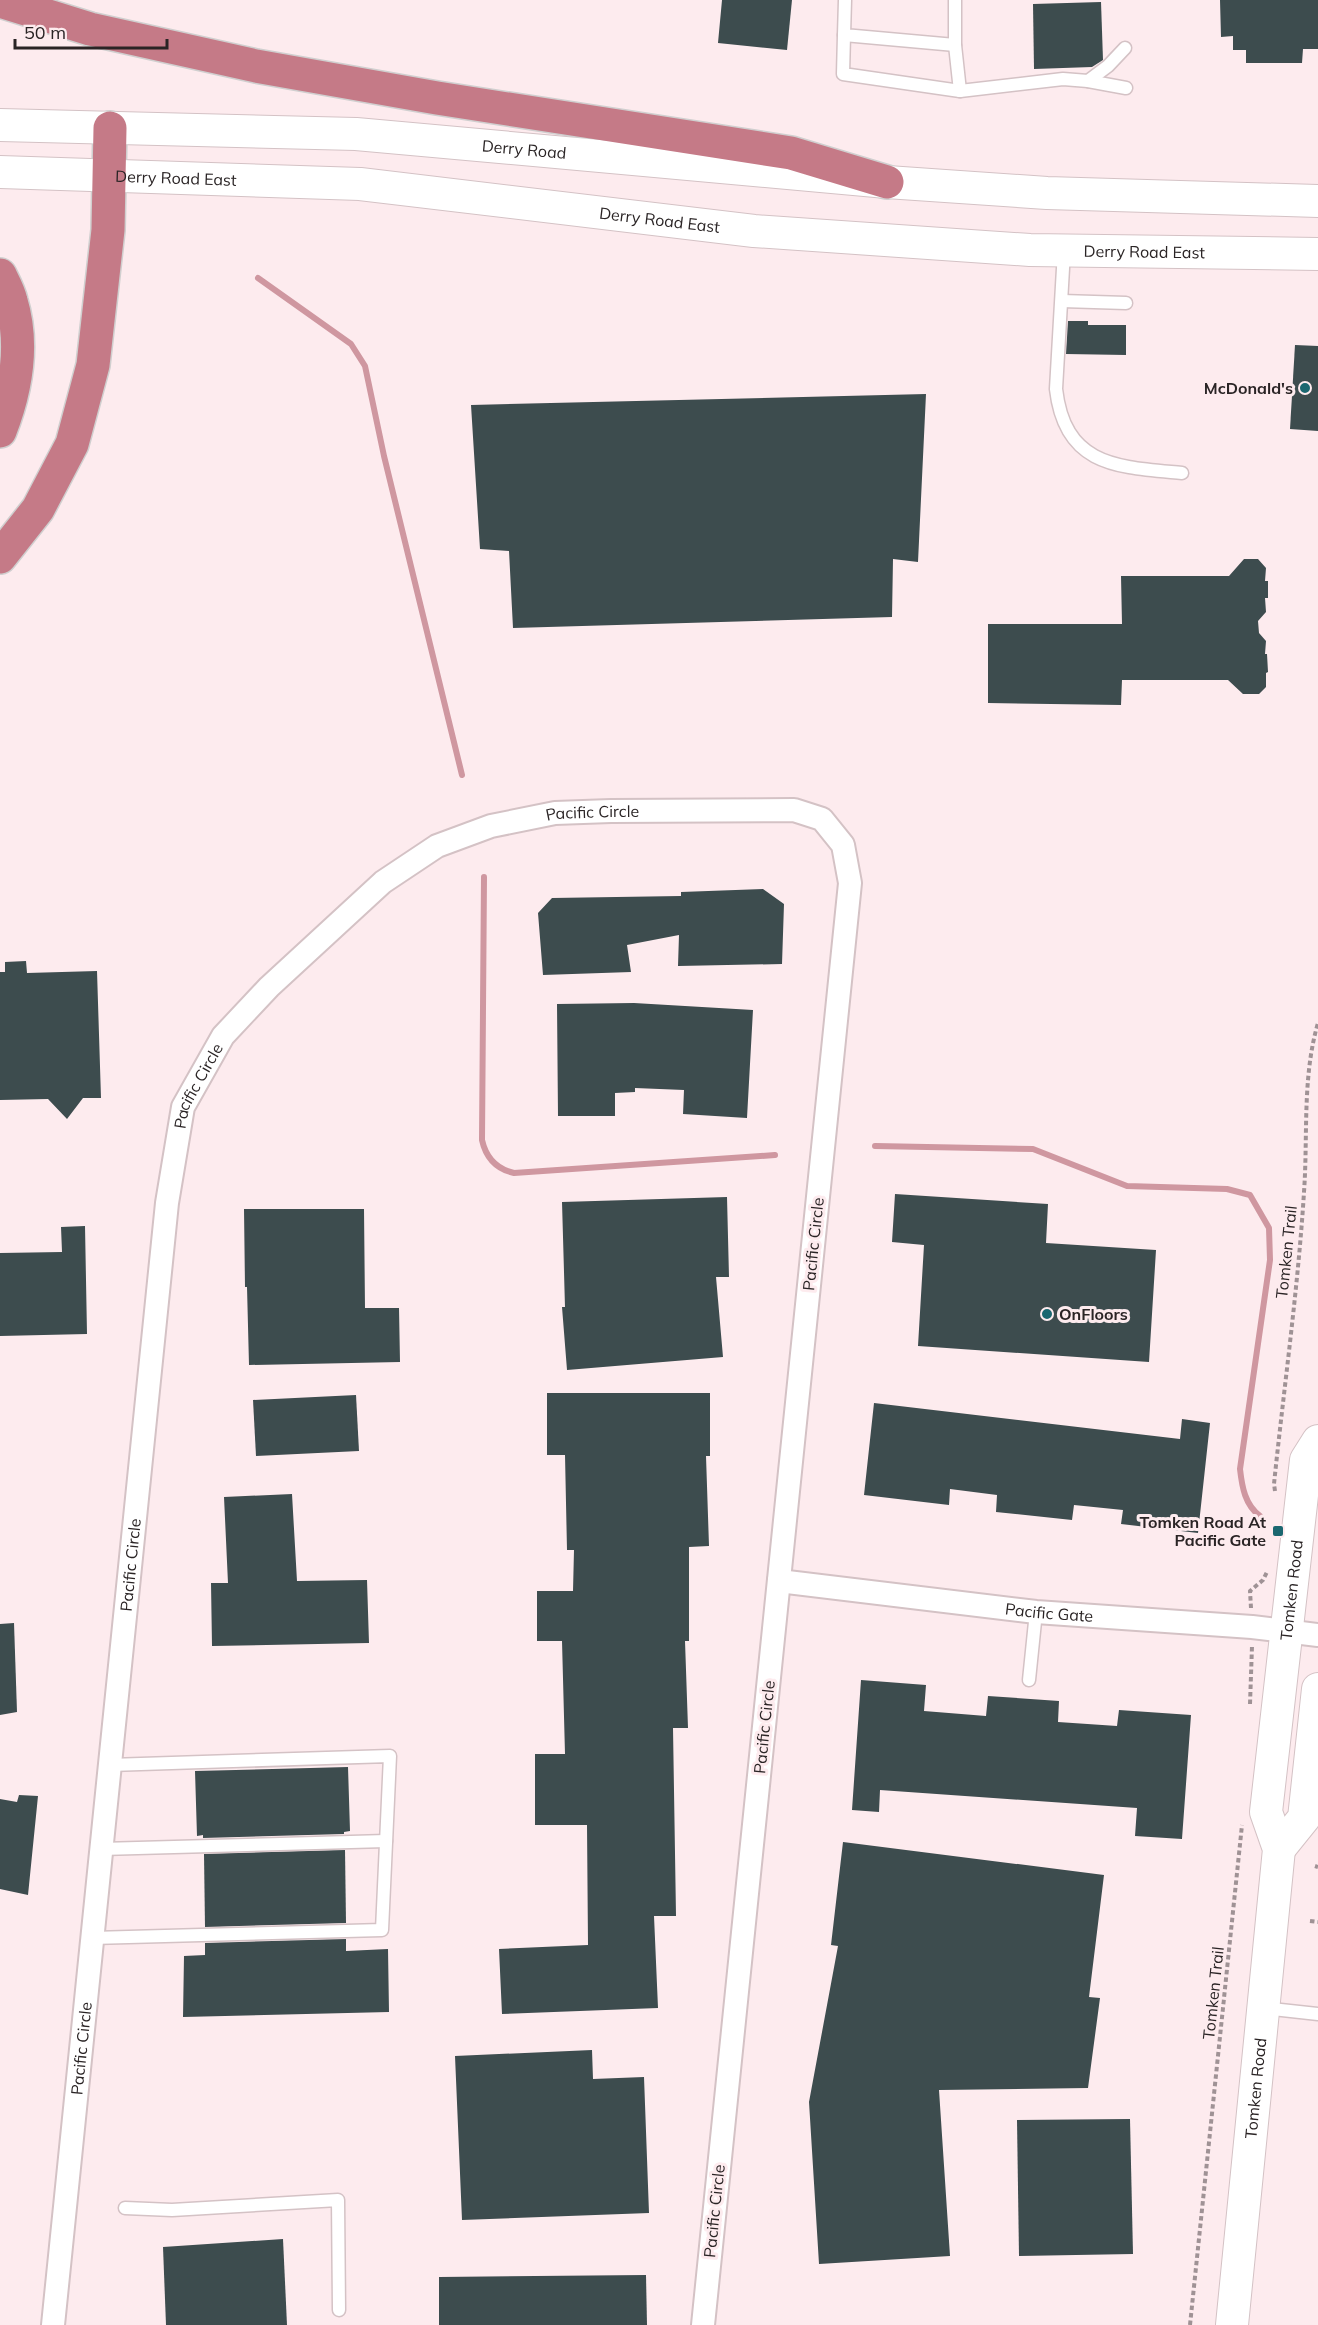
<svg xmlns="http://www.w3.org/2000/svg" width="1318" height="2325" viewBox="0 0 1318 2325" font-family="Mulish,sans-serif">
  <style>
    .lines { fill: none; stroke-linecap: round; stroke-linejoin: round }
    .stream { stroke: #cf97a0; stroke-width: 6 }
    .building { fill: #3d4c4e }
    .lane-casing { stroke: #d4c2c5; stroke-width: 15 }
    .street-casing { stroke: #d4c2c5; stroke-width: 26 }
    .secondary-casing { stroke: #d4c2c5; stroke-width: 34 }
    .highway-casing { stroke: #d0cfcf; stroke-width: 36 }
    .path { stroke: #9f9295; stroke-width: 4; stroke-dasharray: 4.5 3; stroke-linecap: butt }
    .lane { stroke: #fff; stroke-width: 12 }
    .street { stroke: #fff; stroke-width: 22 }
    .secondary { stroke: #fff; stroke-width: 32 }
    .highway { stroke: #c57a87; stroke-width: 33 }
    .poi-dot { fill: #1b6770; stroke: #fdebee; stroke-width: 2 }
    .labels { text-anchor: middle; stroke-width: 6; stroke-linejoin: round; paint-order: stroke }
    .street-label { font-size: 16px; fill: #2a2425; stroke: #fdebee }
    .poi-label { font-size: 16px; font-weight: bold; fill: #2a2425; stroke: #fdebee; text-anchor: end }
  </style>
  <rect width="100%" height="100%" fill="#fdebee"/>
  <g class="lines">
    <g class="stream">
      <path d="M258,278l93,66 14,22 19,90 78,319"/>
      <path d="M484,877l-2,263c4,18 14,29 32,33l261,-18"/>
      <path d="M875,1146l158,3 94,37 100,3 23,6 19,33 1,32 -30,209c2,18 5,36 20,47"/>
    </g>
  </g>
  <g class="building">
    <path d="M722,0h70l-5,50 -69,-7z"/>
    <path d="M1220,0h98v49h-15l-1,14h-56v-13h-13v-14l-12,1z"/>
    <path d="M1101,2l2,58 -11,7 -58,2 -1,-65z"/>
    <path d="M1068,321h20v4h38v30l-60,-1z"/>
    <path d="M1295,345l23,1v85l-28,-2z"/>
    <path d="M926,394l-8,168 -25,-3 -1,58 -379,11 -4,-77 -29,-2 -9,-144z"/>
    <path d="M1244,559h14l8,9 -1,13h3v17h-3l1,14 -8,9 1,12 7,8 -1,13h2l1,18 -2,1v14l-7,7h-16l-15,-14h-106l-1,25 -133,-2v-79h134l-1,-48h108z"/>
    <path d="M763,889l21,15 -2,60 -104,2 1,-31 -52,10 4,27 -88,3 -5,-62 14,-15 129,-2v-4z"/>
    <path d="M26,961l1,12 70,-2 4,127h-18l-16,21 -19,-20 -48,1v-128h5v-10z"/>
    <path d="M634,1003l119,7 -6,108 -64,-4 1,-24 -49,-2v4l-20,1v23h-57l-1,-112z"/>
    <path d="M895,1194l153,10 -2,39 110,7 -7,112 -231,-16 6,-101 -32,-3z"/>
    <path d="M727,1197l2,80h-13l7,80 -156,13 -5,-63h3l-3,-105z"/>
    <path d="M244,1209h120l1,99h34l1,54 -151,3 -2,-78h-2z"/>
    <path d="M85,1226l2,108 -87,2v-83l62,-1 -1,-25z"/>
    <path d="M547,1393h163v63h-4l3,90 -20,1v94h-4l3,87h-15l3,188h-22l4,92 -156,6 -3,-65 89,-4 -1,-120h-52v-71h30l-3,-113h-25v-50h36l1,-41h-7l-2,-95h-18z"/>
    <path d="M356,1395l3,56 -103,5 -3,-56z"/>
    <path d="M874,1403l306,36 2,-20 28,4 -12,110 -77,-9 2,-14 -49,-5 -2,15 -76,-8 1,-17 -47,-6 -1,16 -85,-10z"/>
    <path d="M292,1494l5,87 70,-1 2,63 -157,3 -1,-63h17l-4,-86z"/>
    <path d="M14,1623l3,89 -17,3v-91z"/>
    <path d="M861,1680l65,5 -2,26 62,5 2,-20 71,5 -1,21 59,4 2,-16 72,5 -9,124 -47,-3 2,-28 -257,-18 -1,22 -27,-2z"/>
    <path d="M348,1767l2,64 -6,1v2l-141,4v-3l-6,1 -2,-65z"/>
    <path d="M19,1795l19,1 -10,99 -28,-6v-90l17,3z"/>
    <path d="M843,1842l261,33 -15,122 11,1 -12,90 -149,2 11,166 -131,8 -10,-162 29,-156 -7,-1z"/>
    <path d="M345,1850l1,73 -141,4 -1,-73z"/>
    <path d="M346,1939v12l42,-2 1,63 -206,5 1,-61 21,-1v-12z"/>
    <path d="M592,2050l1,29 51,-2 5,136 -187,7 -7,-164z"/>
    <path d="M1130,2119l3,135 -114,2 -2,-136z"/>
    <path d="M283,2239l4,86h-121l-3,-78z"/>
    <path d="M646,2275l1,50h-208v-48z"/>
  </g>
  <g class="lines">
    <g class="lane-casing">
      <g id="lane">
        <path d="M845,0l-1,35 111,10"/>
        <path d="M955,0v45l5,46"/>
        <path d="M844,35l-1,39 117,17 103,-12 25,2 38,7"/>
        <path d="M1088,81l20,-15 17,-18"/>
        <path d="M1064,251l-8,138c9,78 62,78 126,84"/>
        <path d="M1062,301l64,2"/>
        <path d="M1029,1680l7,-68"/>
        <path d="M101,1849l285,-8"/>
        <path d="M92,1938l290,-8 8,-174 -280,9"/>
        <path d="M1263,2008l55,6"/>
        <path d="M125,2208l47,2 166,-10 1,110"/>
      </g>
    </g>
    <g class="street-casing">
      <g id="street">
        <path id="s1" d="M779,1581l257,31 216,15 66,8"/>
        <path id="s2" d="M53,2325l114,-1122 16,-96 40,-71 46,-49 114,-105 54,-36 54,-20 64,-13 56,-2 183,-1 28,9 21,26 7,38 -147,1442"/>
      </g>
    </g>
    <g class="secondary-casing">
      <g id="secondary">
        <path id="s3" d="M0,125l356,9 531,48 160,11 271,8"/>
        <path id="s4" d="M0,172l360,12 394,47 276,19 288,4"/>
        <path d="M1279,1849l25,-31 14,-129"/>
        <path id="s5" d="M1232,2325l47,-476 -13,-37 40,-352 12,-19"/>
      </g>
    </g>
    <g class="highway-casing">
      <g id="highway">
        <path d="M0,1l90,28 166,37 181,32 354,55 96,29"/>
        <path d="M0,275c4,8 9,17 11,26 13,43 5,89 -11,130"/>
        <path d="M0,557l38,-48 34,-65 21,-79 15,-135 2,-102"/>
      </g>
    </g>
    <g class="path">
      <path d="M1275,1491l-1,-7c10,-97 24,-195 30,-292 4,-56 -2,-115 14,-169"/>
      <path d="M1251,1608l-1,-17 13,-11 4,-8"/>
      <path d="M1250,1704l2,-58"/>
      <path d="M1315,1866l3,1"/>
      <path d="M1310,1921l8,1"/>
      <path d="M1190,2325l52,-500"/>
    </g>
    <use href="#lane" class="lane"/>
    <use href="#street" class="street"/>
    <use href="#secondary" class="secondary"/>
    <use href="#highway" class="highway"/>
  </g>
  <g class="poi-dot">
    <circle cx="1305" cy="388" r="6"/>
    <circle cx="1047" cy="1314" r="6"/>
    <rect x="1272" y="1525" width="12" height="12" rx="3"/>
  </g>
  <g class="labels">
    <g class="street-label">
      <text dy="6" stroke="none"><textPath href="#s3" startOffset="525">Derry Road</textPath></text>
      <text dy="6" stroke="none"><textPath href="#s4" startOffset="176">Derry Road East</textPath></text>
      <text dy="6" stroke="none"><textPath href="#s4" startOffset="662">Derry Road East</textPath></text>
      <text dy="6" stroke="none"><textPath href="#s4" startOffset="1148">Derry Road East</textPath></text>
      <text dy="6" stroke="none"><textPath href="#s2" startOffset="1754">Pacific Circle</textPath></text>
      <text dy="6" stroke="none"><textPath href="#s2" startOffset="1250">Pacific Circle</textPath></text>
      <text transform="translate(813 1244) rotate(-84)" y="6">Pacific Circle</text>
      <text transform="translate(1286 1252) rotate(-84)" y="6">Tomken Trail</text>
      <text dy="6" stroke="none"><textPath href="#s2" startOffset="764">Pacific Circle</textPath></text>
      <text dy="6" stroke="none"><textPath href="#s5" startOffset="741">Tomken Road</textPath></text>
      <text dy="6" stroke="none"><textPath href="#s1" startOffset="272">Pacific Gate</textPath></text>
      <text transform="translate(764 1727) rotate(-84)" y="6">Pacific Circle</text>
      <text transform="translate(1213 1993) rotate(-84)" y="6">Tomken Trail</text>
      <text dy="6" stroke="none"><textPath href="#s2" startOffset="278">Pacific Circle</textPath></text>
      <text dy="6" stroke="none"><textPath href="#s5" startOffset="238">Tomken Road</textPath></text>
      <text transform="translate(714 2211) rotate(-84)" y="6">Pacific Circle</text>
    </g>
    <g class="poi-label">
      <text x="1293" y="394">McDonald's</text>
      <text x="1059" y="1320" text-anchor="start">OnFloors</text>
      <text x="1266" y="1528">Tomken Road At<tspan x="1266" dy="18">Pacific Gate</tspan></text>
    </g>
  </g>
  <path d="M15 39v9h152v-9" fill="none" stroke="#2a2425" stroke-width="3"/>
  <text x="24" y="39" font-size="18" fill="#2a2425" stroke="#fdebee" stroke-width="4.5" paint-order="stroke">50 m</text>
</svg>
